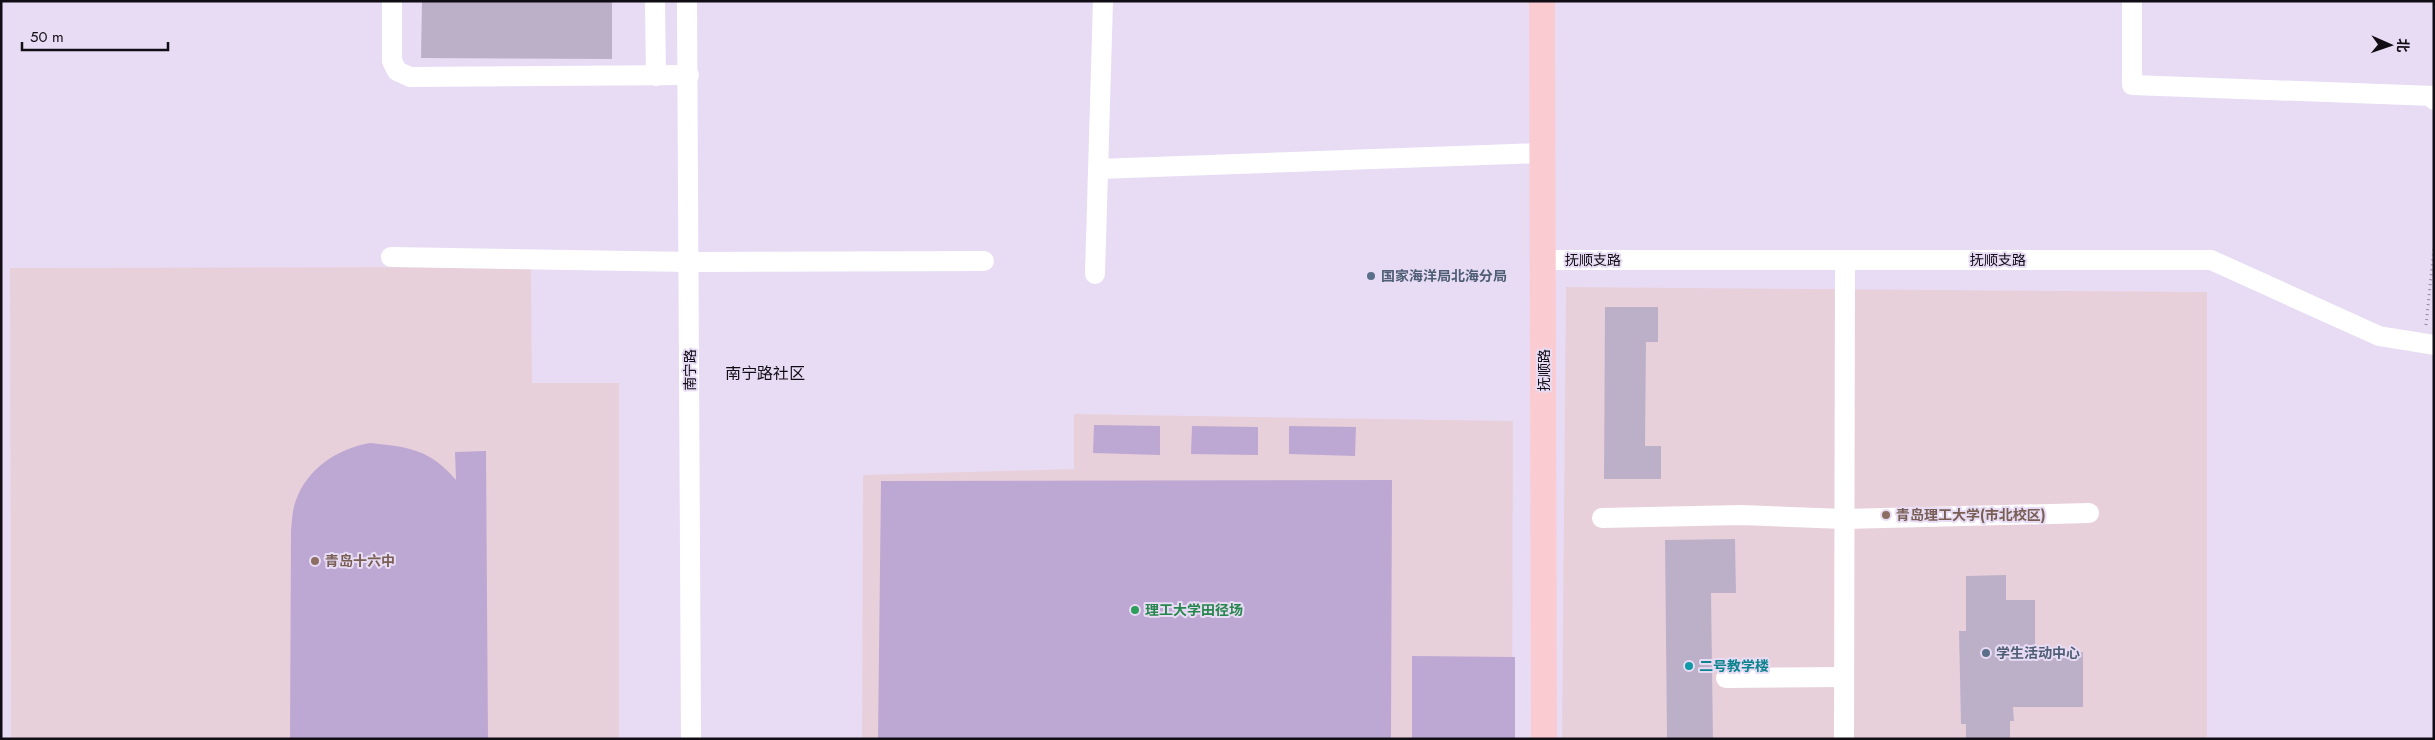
<svg xmlns="http://www.w3.org/2000/svg" width="2435" height="740" viewBox="0 0 2435 740" font-family="Jost,'Noto Sans SC',sans-serif">
  <style>
    .education { fill: #e8d0db }
    .green { fill: #bca8d2 }
    .building { fill: #bcb0c9 }
    .lines { fill: none; stroke-linecap: round; stroke-linejoin: round }
    .path { stroke: #91889a; stroke-width: 3; stroke-dasharray: 1 4; stroke-linecap: butt }
    .minor { stroke: #fff; stroke-width: 20 }
    .major { stroke: #facbd1; stroke-width: 26 }
    .service-dot { fill: #5c6f8a; stroke: #e8dcf5; stroke-width: 2 }
    .education-dot { fill: #8d6e63; stroke: #e8dcf5; stroke-width: 2 }
    .leisure-dot { fill: #2e9e5b; stroke: #e8dcf5; stroke-width: 2 }
    .culture-dot { fill: #0f9aa8; stroke: #e8dcf5; stroke-width: 2 }
    .labels { text-anchor: middle; stroke-width: 4; stroke-linejoin: round; paint-order: stroke }
    .street-label { font-size: 14px; fill: #110d15; stroke: #e8dcf5 }
    .service-label { font-size: 14px; font-weight: bold; fill: #4e5e75; stroke: #e8dcf5; text-anchor: start }
    .education-label { font-size: 14px; font-weight: bold; fill: #785e54; stroke: #e8dcf5; text-anchor: start }
    .leisure-label { font-size: 14px; font-weight: bold; fill: #27864d; stroke: #e8dcf5; text-anchor: start }
    .culture-label { font-size: 14px; font-weight: bold; fill: #0d838f; stroke: #e8dcf5; text-anchor: start }
    .quarter-label { font-size: 16px; fill: #110d15; stroke: #e8dcf5 }
  </style>
  <rect width="100%" height="100%" fill="#e8dcf5"/>
  <g class="education">
    <path d="M531,267l1,116h87v356h-608l-1,-471z"/>
    <path d="M1566,287l641,5v447h-645z"/>
    <path d="M1074,414l439,7 -1,318h-650l1,-264 211,-6z"/>
  </g>
  <g class="green">
    <path d="M1094,425l66,1v29l-67,-2z"/>
    <path d="M1192,426l66,1v28l-67,-1z"/>
    <path d="M1289,426l67,1 -1,29 -66,-2z"/>
    <path d="M370,443c38,4 60,6 86,37l-1,-28 31,-1 2,288h-198l1,-208c1,-9 1,-21 5,-31 12,-32 41,-51 74,-57z"/>
    <path d="M1392,480l-1,259h-513l3,-258z"/>
    <path d="M1412,656l103,1v82h-103z"/>
  </g>
  <g class="building">
    <path d="M422,1h190v58l-191,-1z"/>
    <path d="M1605,307h53v35h-12l-1,104h16v33h-57z"/>
    <path d="M1735,539l1,54h-25l2,146h-46l-2,-199z"/>
    <path d="M2006,575v25h29v52h48v55h-70l1,14h-4v18h-44v-15h-5l-2,-93h7v-55z"/>
  </g>
  <g class="lines">
    <path class="path" d="M2426,325l8,-77"/>
    <g class="minor">
      <path d="M392,1v60l5,10 13,6 279,-2"/>
      <path d="M655,1l1,75"/>
      <path d="M687,1l4,738"/>
      <path d="M2132,1v84l302,11v4"/>
      <path d="M1098,169l445,-16"/>
      <path d="M391,257l299,5 294,-1"/>
      <path d="M1544,260h667l168,76 55,9"/>
      <path d="M1095,274l8,-273"/>
      <path d="M1602,518l139,-3 103,4 245,-6"/>
      <path d="M1726,678l118,-1"/>
      <path d="M1844,739l1,-479"/>
    </g>
    <path class="major" d="M1542,1l2,738"/>
  </g>
  <g class="service-dot">
    <circle cx="1371" cy="276" r="5"/>
    <circle cx="1986" cy="653" r="5"/>
  </g>
  <g class="education-dot">
    <circle cx="1886" cy="515" r="5"/>
    <circle cx="315" cy="561" r="5"/>
  </g>
  <circle class="leisure-dot" cx="1135" cy="610" r="5"/>
  <circle class="culture-dot" cx="1689" cy="666" r="5"/>
  <g class="labels">
    <g class="street-label">
      <text x="1593" y="265">抚顺支路</text>
      <text x="1998" y="265">抚顺支路</text>
      <text transform="translate(690 370) rotate(-90)" y="5">南宁路</text>
      <text transform="translate(1544 370) rotate(-90)" y="5">抚顺路</text>
    </g>
    <g class="service-label">
      <text x="1381" y="281">国家海洋局北海分局</text>
      <text x="1996" y="658">学生活动中心</text>
    </g>
    <g class="education-label">
      <text x="1896" y="520">青岛理工大学(市北校区)</text>
      <text x="325" y="566">青岛十六中</text>
    </g>
    <g class="leisure-label">
      <text x="1145" y="615">理工大学田径场</text>
    </g>
    <g class="culture-label">
      <text x="1699" y="671">二号教学楼</text>
    </g>
    <g class="quarter-label">
      <text x="765" y="379">南宁路社区</text>
    </g>
  </g>
  <rect width="2435" height="740" fill="none" stroke="#110d15" stroke-width="5"/>
  <g transform="translate(2390 45) rotate(92)" stroke="#e8dcf5" stroke-width="4" paint-order="stroke">
  <path d="M0-4L9 19L0 12L-9 19Z" fill="#110d15"/>
  <text y="-8" font-size="14" font-weight="bold" text-anchor="middle" fill="#110d15">北</text>
  </g>
  <path d="M22 42v8h146v-8" fill="none" stroke="#110d15" stroke-width="2.5"/>
  <text x="30" y="42" font-size="15" fill="#110d15" stroke="#e8dcf5" stroke-width="4" paint-order="stroke">50 m</text>
</svg>
